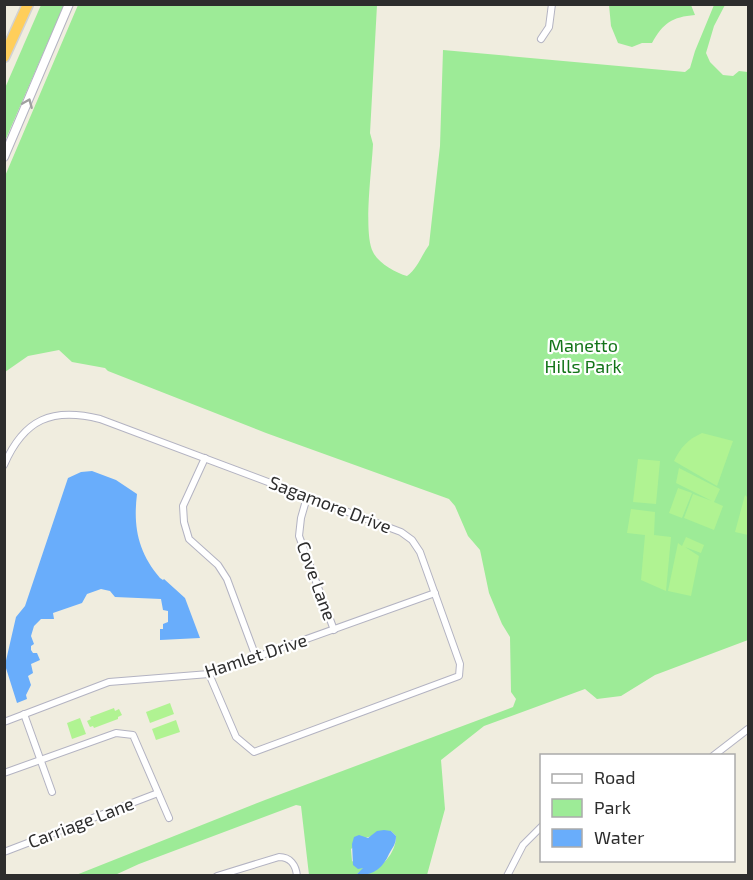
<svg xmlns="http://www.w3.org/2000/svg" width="753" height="880" viewBox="0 0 753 880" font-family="'Exo 2',sans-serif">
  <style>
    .green { fill: #9deb97 }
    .pitch { fill: #b0f392 }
    .water { fill: #69adfb }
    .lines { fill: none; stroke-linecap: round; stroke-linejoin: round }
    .street-casing { stroke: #b3b3c2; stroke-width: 8 }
    .secondary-casing { stroke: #b3b3c2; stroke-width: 10 }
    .highway-casing { stroke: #d1d1d1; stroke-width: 13 }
    .street { stroke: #fff; stroke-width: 6 }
    .secondary { stroke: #fff; stroke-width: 8 }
    .highway { stroke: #ffce5b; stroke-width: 10 }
    .oneway { stroke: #a0a0a0 }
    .labels { text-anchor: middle; stroke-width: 4.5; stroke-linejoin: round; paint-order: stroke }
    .park-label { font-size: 18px; fill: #137419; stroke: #fff }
    .street-label { font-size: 18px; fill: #2d2d2d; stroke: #fff }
  </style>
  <rect width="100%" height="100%" fill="#f0eddf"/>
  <g class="green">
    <path d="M41,5h23l-59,136v-53z"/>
    <path d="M78,5h299l-7,128 3,11c-1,24 -10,89 0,108 5,11 23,21 34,24 11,-8 14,-20 22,-31l11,-99 3,-96 242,22 5,-4 5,-17 19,-46h11l-11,21 -8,27 4,9 13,13 10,1 6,-5 9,1v568l-93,35 -34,21 -24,3 -12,-10 -101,37 -43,34 4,49 -18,66h-61c15,-7 30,-21 30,-39l-5,-5 -26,7 -14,11 1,12 12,7 -8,7h-47l-8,-69 -5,-1 -157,59 -24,11h-39l189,-75 248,-93 3,-8 -5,-7 -1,-55 -8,-13 -13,-31 -9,-43 -12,-14 -13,-30 -6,-7 -183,-66 -158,-62 -3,-3 -33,-6 -13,-12 -31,6 -23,16v-196z"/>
    <path d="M609,5h82l4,10c-23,2 -32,8 -43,28h-10l-10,4 -14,-4 -7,-17z"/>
  </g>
  <g class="pitch">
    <path d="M702,433l31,8 -16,45 -43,-25c7,-14 13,-21 28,-28z"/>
    <path d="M638,459l22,2 -4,43 -23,-2z"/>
    <path d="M679,468l41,21 -6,13 9,4 -9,24 -30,-12 9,-24 19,7 -36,-18z"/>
    <path d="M678,488l14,5 -10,25 -13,-5z"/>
    <path d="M745,495l3,3v37l-13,-3z"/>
    <path d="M631,509l24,3 -1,23 17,2 -5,54 -25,-11 4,-45 -18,-2z"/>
    <path d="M686,537l18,8 -3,8 -16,-6 14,9 -8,40 -23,-5 10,-48 4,3z"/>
    <path d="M170,703l4,11 -24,9 -4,-11z"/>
    <path d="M114,708l1,3 4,-2 3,6 -4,2v2l-24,9 -1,-2 -3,1 -3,-6 4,-2 -1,-2z"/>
    <path d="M80,718l6,16 -14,5 -5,-16z"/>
    <path d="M176,720l4,12 -24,8 -4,-11z"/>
  </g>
  <g class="water">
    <path d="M92,471l24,9 21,14c-4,33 1,58 23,84l3,2 1,-1 21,19 15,40 -40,2v-11h3v-5l5,-2v-11l-5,-1 -2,-11 -46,-2 -5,-6 -9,-2 -14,5 -5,9 -29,10 1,6h-13l-7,7 -3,10 3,8 -3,2v4l2,3h4l3,7 -9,4 2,9 -5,3 3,9 -5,10 1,4 -10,4 -12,-38 11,-48 9,-11 43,-128 13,-6z"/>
    <path d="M384,830l7,1 5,5c0,8 -3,11 -7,18 -6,14 -16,22 -33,21l7,-7 -5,1 -5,-4 -1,-21 2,-7 5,-2 9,3 9,-7z"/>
  </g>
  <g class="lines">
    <g class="street-casing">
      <g id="street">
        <path d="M541,39l8,-12 3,-23"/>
        <path d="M205,458l-22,48 1,16 5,17 29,26 9,14 29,78"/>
        <path d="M4,465c20,-46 48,-58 96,-46l301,113 11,8 8,12 40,112 -1,12 -205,76 -18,-15 -27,-63"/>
        <path d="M307,497l-6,21 -2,18 35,94"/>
        <path d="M24,714l28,78"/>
        <path d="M4,722l105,-40 100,-8 226,-81"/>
        <path d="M713,756l35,-27"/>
        <path d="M4,773l112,-40 17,2 36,83"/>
        <path d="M4,852l154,-59"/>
        <path d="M217,876l62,-19c11,0 17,8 18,19"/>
        <path d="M507,876l16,-31 19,-19"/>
      </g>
    </g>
    <g class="secondary-casing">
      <path id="secondary" d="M4,157l65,-153"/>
    </g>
    <g class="highway-casing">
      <path id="highway" d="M4,57l24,-53"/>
    </g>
    <use href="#street" class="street"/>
    <use href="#secondary" class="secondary"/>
    <use href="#highway" class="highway"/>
  </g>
  <defs><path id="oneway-chevron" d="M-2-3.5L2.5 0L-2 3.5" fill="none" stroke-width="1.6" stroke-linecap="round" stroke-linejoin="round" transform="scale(1.5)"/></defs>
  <use class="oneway" href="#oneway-chevron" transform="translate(28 103) rotate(-67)"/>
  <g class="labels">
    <g class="park-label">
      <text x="583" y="352">Manetto<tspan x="583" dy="21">Hills Park</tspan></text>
    </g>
    <g class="street-label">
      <text transform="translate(330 505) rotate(21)" y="6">Sagamore Drive</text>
      <text transform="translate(316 581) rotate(70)" y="6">Cove Lane</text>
      <text transform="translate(256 656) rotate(-18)" y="6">Hamlet Drive</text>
      <text transform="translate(81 823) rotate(-21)" y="6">Carriage Lane</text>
    </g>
  </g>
  <rect width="753" height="880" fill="none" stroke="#2d2d2d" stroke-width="12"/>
  <rect x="540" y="754" width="195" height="108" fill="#ffffff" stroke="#ababab" stroke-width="1.5"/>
  <rect x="552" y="774" width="30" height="9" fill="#ffffff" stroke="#ababab" stroke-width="1.5"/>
  <text x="594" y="784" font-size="18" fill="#2d2d2d">Road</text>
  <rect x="552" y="799" width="30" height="18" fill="#9deb97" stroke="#ababab" stroke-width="1.5"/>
  <text x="594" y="814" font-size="18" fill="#2d2d2d">Park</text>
  <rect x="552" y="829" width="30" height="18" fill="#69adfb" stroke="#ababab" stroke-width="1.5"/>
  <text x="594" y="844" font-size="18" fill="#2d2d2d">Water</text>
</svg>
